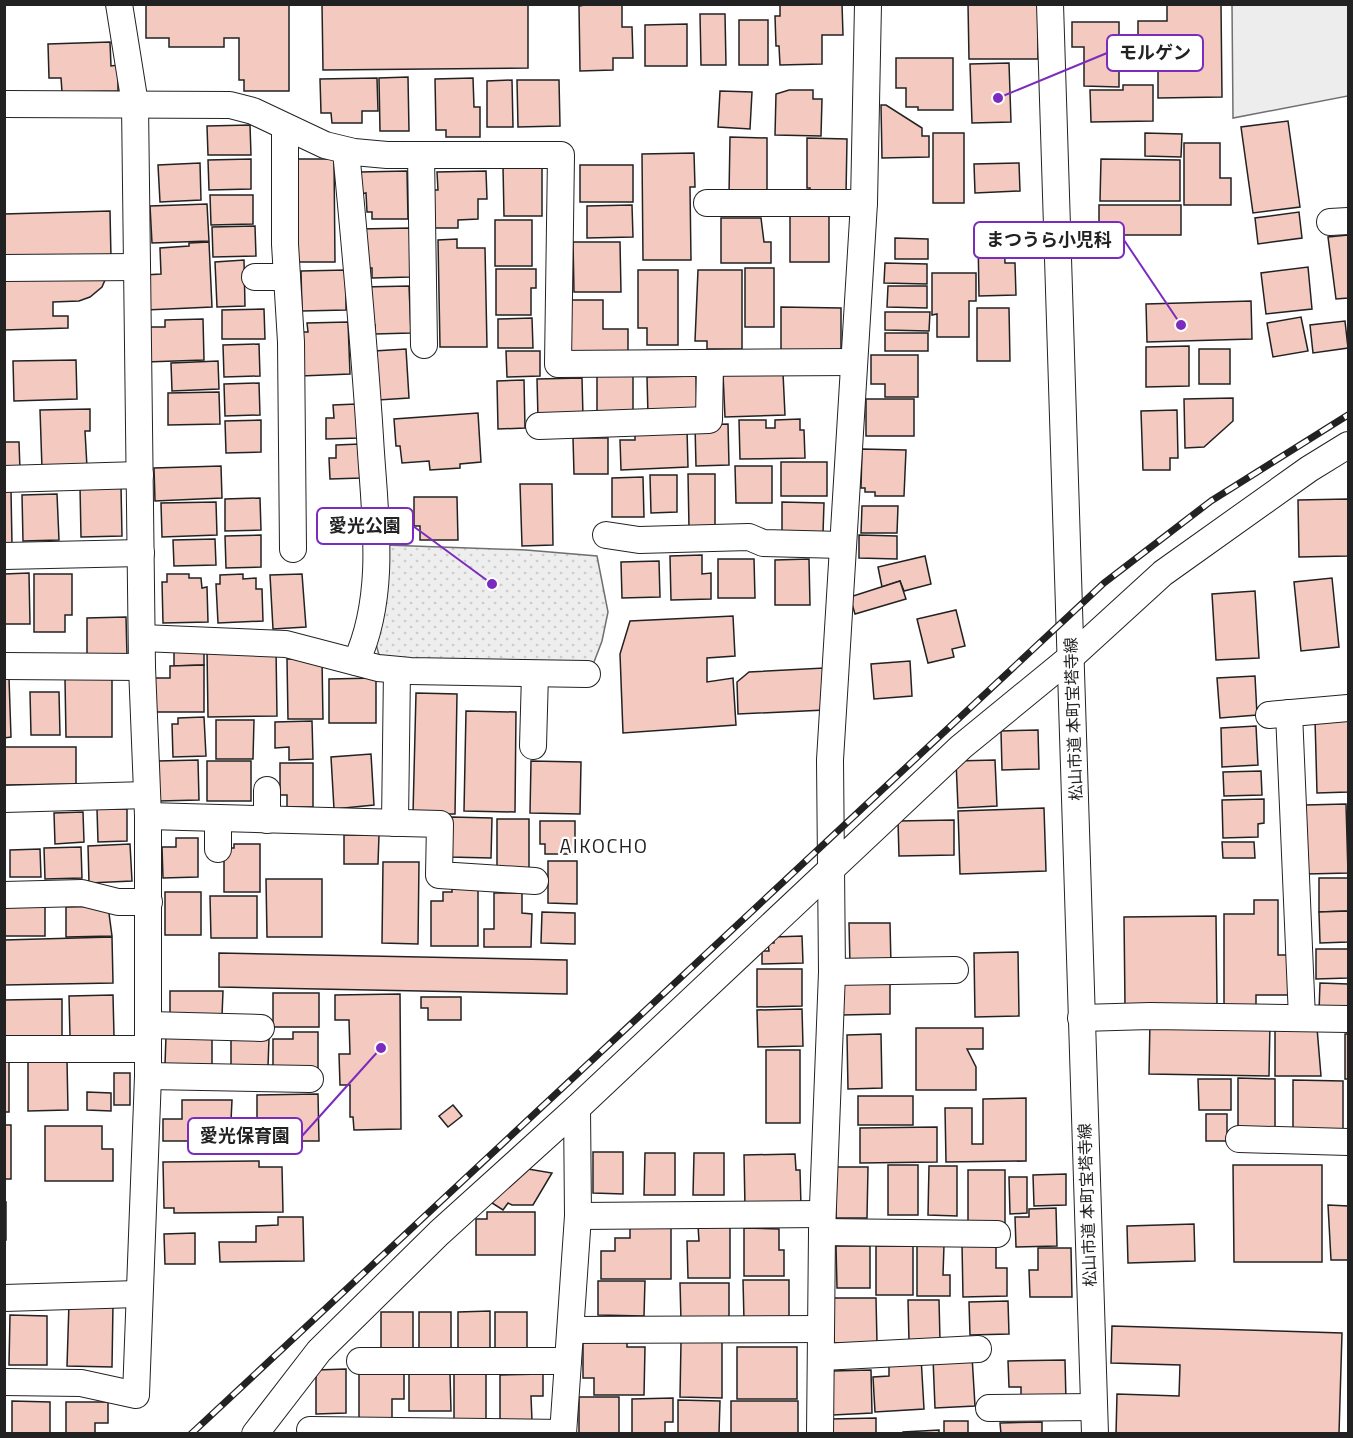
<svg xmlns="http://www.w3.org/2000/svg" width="1353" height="1438" viewBox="0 0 1353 1438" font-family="'Titillium Web','Noto Sans JP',sans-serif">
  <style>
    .park { fill: url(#park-dots); stroke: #6f6f6f; stroke-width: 1.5 }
    .parking { fill: #ededed; stroke: #6f6f6f; stroke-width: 1.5 }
    .building { fill: #f3c9c0; stroke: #222; stroke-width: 1.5 }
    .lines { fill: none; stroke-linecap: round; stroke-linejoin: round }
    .street-casing { stroke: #222; stroke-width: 28 }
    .street { stroke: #fff; stroke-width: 26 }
    .rail-casing { stroke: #222; stroke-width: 7 }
    .rail { stroke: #fff; stroke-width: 4.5; stroke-dasharray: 14; stroke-linecap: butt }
    .labels { text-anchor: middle; stroke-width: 4.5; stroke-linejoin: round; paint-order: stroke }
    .street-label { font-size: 16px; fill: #222; stroke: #fff }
    .quarter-label { font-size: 20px; letter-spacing: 1.5px; fill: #222; stroke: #fff }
    .leader { fill: none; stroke: #7b2cbf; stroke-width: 2 }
    .callout-dot { fill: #7b2cbf; stroke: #fff; stroke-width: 2 }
    .callout { fill: #fff; stroke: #7b2cbf; stroke-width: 2 }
    .callout-label { font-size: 18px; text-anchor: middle; font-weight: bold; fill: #222 }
  </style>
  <defs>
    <pattern id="park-dots" width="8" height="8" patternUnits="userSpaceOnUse" patternTransform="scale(1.5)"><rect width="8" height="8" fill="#eee"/><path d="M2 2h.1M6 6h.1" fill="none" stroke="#ccc" stroke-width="1.8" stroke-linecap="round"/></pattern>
  </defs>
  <rect width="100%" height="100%" fill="#fff"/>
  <path class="park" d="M385,545l141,5 71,6 11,56 -6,29 -11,29 -211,-11 -4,-15z"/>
  <path class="parking" d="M1232,5h116v91l-115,22z"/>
  <g class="building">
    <path d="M146,4h143v87h-45v-11h-5v-42h-15v9h-55v-9h-23z"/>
    <path d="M322,4h206v64l-205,2z"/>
    <path d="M591,4h31v23h10l1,31h-20v12l-33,1 -1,-65z"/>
    <path d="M780,4h62l1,31h-21v29l-42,1 -1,-19h-3l-1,-30h5z"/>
    <path d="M968,4h70v55h-69z"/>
    <path d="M1167,4h54l1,93 -64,1v-44l-20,1v-34h29z"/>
    <path d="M700,14h25l1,51h-25z"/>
    <rect x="739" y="20" width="29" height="45"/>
    <path d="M1072,22h47v65l-35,-1v-39h-12z"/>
    <path d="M687,24v42h-42v-41z"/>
    <path d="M110,42l1,24 7,-1v26l-56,1 -1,-14h-12l-1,-34z"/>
    <path d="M896,58h57v52h-35v-3h-12v-19h-10z"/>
    <path d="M1009,63l2,59 -39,1 -2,-59z"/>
    <path d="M408,77l1,54h-29l-1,-53z"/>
    <path d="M377,78l1,33h-16v12h-30l-1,-10h-10l-1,-34z"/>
    <path d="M473,78l1,29h6v30h-34v-7h-10l-1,-51z"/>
    <path d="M512,80l1,47h-26v-46z"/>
    <path d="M517,80h42l1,46 -42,1z"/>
    <path d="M1123,85h30v36l-62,1 -1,-32h33z"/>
    <path d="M789,90h24v9h9l-1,37 -46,-1 1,-41z"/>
    <path d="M720,91l32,1 -2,37 -32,-2z"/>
    <path d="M881,105h5l36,23v8h7v21l-47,1z"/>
    <path d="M1288,121l12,86 -47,6 -12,-86z"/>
    <path d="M250,125l1,30h-43l-1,-29z"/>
    <rect x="933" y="133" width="31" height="70"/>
    <path d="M1145,133l37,1 -1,23 -36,-1z"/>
    <path d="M730,137l37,1v57h-38z"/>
    <path d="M807,138l40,1 -1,56h-36v-7h-3z"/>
    <path d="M1184,143h36v35h11v27h-47z"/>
    <path d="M694,153l1,34h-5l1,73h-48l-1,-106z"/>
    <path d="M251,159v30l-42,1 -1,-30z"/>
    <path d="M295,159h39l1,103h-39z"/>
    <path d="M1101,159l79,1v41h-80z"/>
    <path d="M200,163l1,37 -41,2 -2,-37z"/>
    <path d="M1019,163l1,28 -45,2 -1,-29z"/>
    <rect x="580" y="165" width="53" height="37"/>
    <path d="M503,167h39v49h-38z"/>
    <path d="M407,171l1,48h-36v-7h-5l-1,-19 -5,1 -1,-22z"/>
    <path d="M486,171l1,28h-9v20l-20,1v8h-25l-1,-38h6l-1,-18z"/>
    <path d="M210,195h43v29l-42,1z"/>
    <path d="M207,204l2,37 -57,2 -2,-37z"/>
    <path d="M632,205l1,32 -46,1v-32z"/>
    <rect x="1099" y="205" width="82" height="30"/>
    <path d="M110,211l1,47 -107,3v-47z"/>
    <path d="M1299,212l3,26 -44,6 -3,-26z"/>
    <rect x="790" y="216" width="39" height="46"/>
    <path d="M721,218h40l3,24h7v21h-50z"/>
    <rect x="495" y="220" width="37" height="46"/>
    <path d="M255,226l1,30 -43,1 -1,-30z"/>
    <path d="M410,228v49l-38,1v-10h-5l-7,-39z"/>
    <path d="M1348,235v63l-12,1 -8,-62z"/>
    <path d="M978,236h26l1,27h10l1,32 -37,1z"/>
    <path d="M895,238l33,1v20h-33z"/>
    <path d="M457,239v9h28l2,99h-47l-2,-107z"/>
    <path d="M209,242l3,65 -66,3 -2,-35 17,-1 -1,-26 29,-2v-3z"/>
    <path d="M573,242h47l1,50h-47z"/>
    <path d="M244,260l1,46 -28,1 -2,-45z"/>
    <path d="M885,263l42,1v20l-43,-1z"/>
    <path d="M1308,267l4,42 -46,5 -5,-41z"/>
    <rect x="745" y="268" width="29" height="59"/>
    <path d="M496,269h40v19h-5v27h-35z"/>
    <path d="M346,270v40l-44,1 -1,-40z"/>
    <path d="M638,270h40v75h-31v-17h-9z"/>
    <path d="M698,270h44v79h-35v-8h-12z"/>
    <path d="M932,273h44v28h-7v36h-32v-23l-5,1z"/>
    <path d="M4,279l101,1 -3,7 -12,10 -11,4 -26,1v14h15v12l-64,2z"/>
    <path d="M409,286l2,47 -36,1v-9l-6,1 -6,-39z"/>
    <path d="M888,286h39v22l-40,-1z"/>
    <path d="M567,300h36v29h25v23l-61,-1z"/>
    <path d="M1251,301l1,38 -105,3 -1,-38z"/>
    <path d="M781,307l60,1v42h-60z"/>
    <path d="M977,308h32l1,53h-33z"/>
    <path d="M264,309l1,30h-43v-29z"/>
    <path d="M885,312h45l-1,19 -44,-1z"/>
    <path d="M1301,317l7,34 -35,6 -6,-34z"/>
    <path d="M532,318l1,30h-35v-29z"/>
    <path d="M203,319l1,41 -58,2 -1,-35h20v-7z"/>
    <path d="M1345,321l3,27 -35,5 -3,-28z"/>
    <path d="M348,322l2,52 -49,2 -1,-44h8l-1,-9z"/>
    <rect x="885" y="333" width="43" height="18"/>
    <path d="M259,344l1,32 -36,1 -1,-32z"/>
    <path d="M1189,346v40l-43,1v-40z"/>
    <path d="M406,349l3,49 -31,2 -4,-49z"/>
    <rect x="1199" y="349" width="31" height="35"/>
    <path d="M506,351h34v25l-33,1z"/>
    <path d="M871,355h47v42h-33v-13h-14z"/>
    <path d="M76,360l1,39 -63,2 -1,-40z"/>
    <path d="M218,361l1,28 -47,2 -1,-28z"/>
    <path d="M783,373l2,42 -60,2 -2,-43z"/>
    <rect x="597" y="374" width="36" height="42"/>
    <path d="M696,376l1,38 -49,1 -1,-38z"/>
    <path d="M582,378l1,39 -45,1 -1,-39z"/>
    <path d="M524,380l1,48 -27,1 -1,-48z"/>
    <path d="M259,383l1,32 -35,1 -1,-32z"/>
    <path d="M219,392l1,32 -52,1v-32z"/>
    <path d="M1233,398v23l-29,26 -19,1 -1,-49z"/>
    <rect x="866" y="399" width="48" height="37"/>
    <path d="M357,404l2,34 -33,1v-21h8l-1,-13z"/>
    <path d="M90,409v22h-5l2,36 -45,2 -2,-59z"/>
    <path d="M1177,410l1,48h-8v12h-27l-2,-59z"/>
    <path d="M478,413l3,49 -21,2v4l-30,2 -1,-9 -27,2 -2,-17h-4l-2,-27z"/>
    <path d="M800,419v11h4l1,28 -65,1 -1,-39h27v8h9v-8z"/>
    <path d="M261,420v32l-35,1 -1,-32z"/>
    <path d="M728,424l1,41 -33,1 -1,-41z"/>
    <path d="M687,429l1,38 -67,3 -1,-30h15v-9z"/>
    <path d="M573,438h35v36h-34z"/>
    <path d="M4,442h15l1,28 -16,1z"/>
    <path d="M360,444l2,34 -32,1 -1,-21h7v-13z"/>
    <path d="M862,449l44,1 -2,46h-29v-4h-10v-4h-4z"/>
    <rect x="781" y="462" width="46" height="34"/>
    <path d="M221,466l1,32 -67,3 -1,-33z"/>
    <path d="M735,466h37v37h-36z"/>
    <path d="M688,474h27v53l-26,1z"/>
    <path d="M650,475h27v37l-26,1z"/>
    <path d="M643,477l1,40h-32v-39z"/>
    <path d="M520,484h32l1,61 -31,1z"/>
    <path d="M121,486l1,50 -41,1 -1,-50z"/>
    <path d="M4,490h7l1,55h-8z"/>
    <path d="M57,494l2,46 -36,1 -1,-46z"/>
    <path d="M414,497h43l1,43h-38v-14h-6z"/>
    <path d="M260,498l1,32 -36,1v-32z"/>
    <path d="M1348,499v57l-49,1 -1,-57z"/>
    <path d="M216,502l1,33 -55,2 -1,-34z"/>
    <path d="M782,502l42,1 -1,31 -41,-1z"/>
    <path d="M862,506h36l-1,27h-36z"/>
    <path d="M261,535v32l-35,1 -1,-32z"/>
    <path d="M859,535l38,1v23l-38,-1z"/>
    <path d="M215,539l1,26 -42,1 -1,-26z"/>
    <path d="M702,555v19l9,-1v26l-40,1 -1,-44z"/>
    <path d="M925,556l6,28 -27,7 -4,-10 -18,6 -4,-20z"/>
    <path d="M718,559h36l1,39h-37z"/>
    <path d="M809,559l1,46h-35v-45z"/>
    <path d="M659,561l1,36 -38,1 -1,-36z"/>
    <path d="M29,573l1,51h-26v-50z"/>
    <path d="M34,574h38v41h-7v17h-31z"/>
    <path d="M167,574h22v4h12l1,10 5,-1 1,35 -45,1 -1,-41h5z"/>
    <path d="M243,574v5l13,-1v11h6l1,32 -45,2 -2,-39h4v-9z"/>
    <path d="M302,574l4,53 -33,2 -3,-54z"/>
    <path d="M1332,578l7,69 -38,4 -7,-69z"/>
    <path d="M900,581l6,18 -51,15 -5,-17z"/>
    <path d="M1255,591l4,67 -43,2 -4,-66z"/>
    <path d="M956,610l9,36 -13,3 2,8 -26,6 -11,-44z"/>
    <path d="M733,616l2,40 -28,2v24l26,-4 3,47 -113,8 -3,-79 10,-33z"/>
    <path d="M126,617l1,40 -40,1v-40z"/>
    <path d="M174,646h30v19l-30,1z"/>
    <path d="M276,648l1,68 -69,1 -1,-68z"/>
    <path d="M287,659h35l1,60h-35z"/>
    <path d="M910,661l2,35 -38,3 -3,-35z"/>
    <path d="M204,665v47h-50v-34h16v-12z"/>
    <path d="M824,668l1,42 -87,4 -1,-32 12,-10z"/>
    <path d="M1255,676l2,39 -37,3 -3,-40z"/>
    <path d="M9,678l2,59 -7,1v-59z"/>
    <path d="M112,678v59h-46l-1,-58z"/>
    <path d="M376,678v45h-47v-44z"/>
    <path d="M30,692h29l1,43h-29z"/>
    <path d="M416,693l41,1 -2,120h-42z"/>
    <path d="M466,711l50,1 -1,100 -51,-1z"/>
    <path d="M204,717l2,39 -33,1 -1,-33h6v-6z"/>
    <path d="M1348,718v74l-31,1 -2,-74z"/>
    <path d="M216,720h38l-1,39h-37z"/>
    <path d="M312,721l1,38 -24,1v-13l-14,1v-26z"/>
    <path d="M1256,726l2,39 -36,2 -1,-39z"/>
    <path d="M1038,730l1,39 -37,1 -1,-39z"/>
    <path d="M4,747h72v37l-72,1z"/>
    <path d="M371,754l3,51 -40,4 -3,-52z"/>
    <path d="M198,760l1,40 -40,1 -1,-40z"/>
    <path d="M995,760l2,46 -39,2 -2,-47z"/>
    <rect x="207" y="761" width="44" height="40"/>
    <path d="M531,761l50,1 -1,52 -50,-1z"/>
    <path d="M280,763h33v44h-26v-12h-7z"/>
    <path d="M1261,771l1,24 -38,1 -1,-24z"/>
    <path d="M1264,799v24l-6,1v13l-35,1 -1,-38z"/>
    <path d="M1346,804l2,69 -41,1 -2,-69z"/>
    <path d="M1044,808l2,63 -86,3 -2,-63z"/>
    <path d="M97,809h30v32l-29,1z"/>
    <path d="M83,812l1,30 -29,2 -1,-31z"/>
    <path d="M451,817l41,1 -1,40 -42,-1z"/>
    <path d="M497,819h32v50l-32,-1z"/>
    <path d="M954,820v35l-55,1 -1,-35z"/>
    <path d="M540,821h35v33h-30v-10h-5z"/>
    <path d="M344,835h35l-1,29h-34z"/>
    <path d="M176,838h22v39l-35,1 -1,-31h14z"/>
    <path d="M1222,842h32l1,16h-32z"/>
    <path d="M130,844l2,37 -43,2 -1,-37z"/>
    <path d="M234,844h26v48h-36v-44h10z"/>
    <path d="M81,847l1,31 -37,1 -1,-31z"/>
    <path d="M40,849l1,28h-31v-27z"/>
    <path d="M548,861h29v43l-29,-1z"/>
    <path d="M383,862h36l-1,82 -36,-1z"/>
    <path d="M1319,878h29v33l-29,1z"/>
    <path d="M266,879h56v58h-55z"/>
    <path d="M452,886h26v60h-47v-45h12v-9h9z"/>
    <rect x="165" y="892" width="36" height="43"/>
    <path d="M494,893h28v20l10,1 -1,33h-47v-18h10z"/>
    <path d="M210,896h47v42h-46z"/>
    <path d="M1254,900h24v55h11v40h-33v16h-32v-97h30z"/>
    <rect x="4" y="906" width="41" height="30"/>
    <path d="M108,906l4,30 -46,1v-30z"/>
    <path d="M1348,911v31l-28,1 -1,-31z"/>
    <path d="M542,912l33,1v31l-34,-1z"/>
    <path d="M1216,916l1,89 -92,1 -1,-89z"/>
    <path d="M849,923h41l1,42h-41z"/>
    <path d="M802,936l1,27 -41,1v-13h7l-1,-8h6v-6z"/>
    <path d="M112,937l1,46 -109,2v-45z"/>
    <path d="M1316,949h32v29l-32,1z"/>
    <path d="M1018,952l1,64 -44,1 -1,-64z"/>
    <path d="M219,953l348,7v34l-348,-7z"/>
    <path d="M757,969h45v37l-45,1z"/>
    <path d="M890,977v37l-48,1 -1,-37z"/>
    <path d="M1320,983l28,1v27h-29z"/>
    <path d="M170,991h53l-1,25h-52z"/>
    <rect x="273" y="993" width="46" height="34"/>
    <path d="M400,994l1,135 -47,1 -1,-13h-3v-32h-10l-1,-31h11l-1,-34h-14v-25z"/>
    <path d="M113,995l1,41h-44l-1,-40z"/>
    <path d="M421,997h40v23h-33v-12h-7z"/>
    <path d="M62,999v38h-58v-37z"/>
    <path d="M802,1009l1,37 -45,1 -1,-37z"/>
    <path d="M1150,1020l120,3 -1,53 -120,-2z"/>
    <path d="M1275,1027l42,1 4,48h-46z"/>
    <path d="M916,1028h67v21h-16l9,18v23h-60z"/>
    <path d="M293,1032h25v36h-45v-29h20z"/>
    <path d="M881,1034l1,54 -34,1 -1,-54z"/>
    <rect x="1345" y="1034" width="3" height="45"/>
    <path d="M166,1036l46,1v28h-47z"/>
    <path d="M231,1038h38l-1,29h-37z"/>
    <rect x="766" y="1050" width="34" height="73"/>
    <rect x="4" y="1059" width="5" height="53"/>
    <path d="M28,1060h39l1,50 -40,1z"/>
    <rect x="114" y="1073" width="16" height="32"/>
    <path d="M1238,1078l37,1v49l-37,-1z"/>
    <path d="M1198,1079h33v31h-32z"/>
    <path d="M1293,1080l50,1v50h-50z"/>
    <path d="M87,1092l24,1v18l-24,-1z"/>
    <path d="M318,1094l1,47h-62v-46z"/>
    <rect x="858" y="1096" width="55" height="29"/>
    <path d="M1026,1098v63l-80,1 -1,-54h27v36h11v-45z"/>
    <path d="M182,1100h50l-1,21h-6l-1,20h-61v-22h19z"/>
    <path d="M453,1105l9,11 -14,11 -9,-11z"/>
    <rect x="1206" y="1114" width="21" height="27"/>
    <rect x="4" y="1125" width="7" height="54"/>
    <path d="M45,1126h57v23h11v32h-68z"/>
    <path d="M937,1127v35l-77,1v-35z"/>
    <path d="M593,1152h30v42l-30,-1z"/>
    <path d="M645,1153h30v42h-31z"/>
    <path d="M694,1153h30v42h-31z"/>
    <path d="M795,1154l1,16h4l1,37 -56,1 -1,-53z"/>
    <path d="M259,1161v6h23l1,45 -109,1v-5h-10l-1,-46z"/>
    <rect x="888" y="1165" width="30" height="50"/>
    <path d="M1233,1165h89v97h-88z"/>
    <path d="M929,1166h28v50l-29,-1z"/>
    <path d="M836,1167h32l-1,51h-31z"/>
    <path d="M528,1169l24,4 -19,32h-21l-4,-2 -5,7 -11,-7 6,-10z"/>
    <rect x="968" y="1170" width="37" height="53"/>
    <path d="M1066,1174v31l-32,1 -1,-31z"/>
    <path d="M1009,1177h18v36l-17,1z"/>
    <rect x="4" y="1202" width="2" height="38"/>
    <path d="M1328,1205l20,1v54h-17z"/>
    <path d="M1056,1208l1,38 -41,1 -1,-30h14v-8z"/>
    <path d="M487,1212h48v43h-59v-36h11z"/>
    <path d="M278,1217h25l1,44 -84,1 -1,-20h37v-16l22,-1z"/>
    <path d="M1194,1224l1,37 -67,2 -1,-37z"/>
    <path d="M730,1225v53h-42l-1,-37h12l-1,-15z"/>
    <path d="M630,1227h41v52h-70v-28h14v-13h15z"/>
    <path d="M744,1228l35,1v21h5v26h-40z"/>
    <path d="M195,1233v31h-30l-1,-30z"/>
    <path d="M962,1244h34v24h11v28l-44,1z"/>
    <path d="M917,1245h27l-1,30h7v21h-33z"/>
    <path d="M836,1246h34v42h-33z"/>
    <rect x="876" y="1246" width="37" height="49"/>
    <path d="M1038,1248h33l1,49h-42l-1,-27h9z"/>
    <path d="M743,1280h46v41h-45z"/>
    <path d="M598,1281h47l-1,35 -46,-1z"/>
    <path d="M680,1283h49v38h-48z"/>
    <path d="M833,1298h43l1,45h-43z"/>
    <path d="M908,1300h31l1,40 -31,1z"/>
    <path d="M1008,1301l1,33 -39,1 -1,-33z"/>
    <path d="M69,1303l44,1 -1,63 -45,-1z"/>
    <path d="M490,1311v42h-32v-41z"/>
    <path d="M381,1312h32v41l-32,1z"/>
    <rect x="419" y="1312" width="32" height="41"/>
    <rect x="495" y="1312" width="32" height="41"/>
    <path d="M10,1315l37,1v49h-38z"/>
    <path d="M1112,1326l230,7 -3,101h-223l1,-40 62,2 1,-31 -69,-2z"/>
    <path d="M583,1341h44v6h18l-1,48h-50v-17h-11z"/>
    <path d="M681,1342h41v56l-42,-1z"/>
    <rect x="737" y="1347" width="60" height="52"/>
    <path d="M972,1356l3,50 -40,2 -2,-50z"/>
    <path d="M921,1357l3,52 -49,3 -2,-35 16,-1v-17z"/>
    <path d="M1065,1360l1,41 -45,1v-15h-12l-1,-26z"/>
    <path d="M346,1369v44l-30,1v-44z"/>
    <path d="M359,1369h45v30h-12v20h-33z"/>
    <path d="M871,1370l1,43 -39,2 -1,-44z"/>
    <path d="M409,1373h41l1,38h-42z"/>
    <rect x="454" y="1373" width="32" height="46"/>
    <path d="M543,1374v22h-12l1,25h-32v-46z"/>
    <rect x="579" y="1397" width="40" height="37"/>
    <path d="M673,1398v24h-8v12h-33v-35z"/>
    <path d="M678,1400l42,1 -1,33h-41z"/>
    <path d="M12,1401l38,1v32h-38z"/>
    <rect x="731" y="1401" width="67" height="33"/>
    <path d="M66,1402h42v21h-13v11h-29z"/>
    <path d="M876,1418v16h-46v-15z"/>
    <rect x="944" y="1421" width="24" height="13"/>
    <path d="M1042,1422v12h-41l-1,-11z"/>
    <path d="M939,1430v4h-36v-2z"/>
  </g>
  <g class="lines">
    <g class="street-casing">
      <g id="street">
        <path d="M1050,4l45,1430"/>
        <path d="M4,104l226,1 23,6 72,34 29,7 33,3h174l-3,209 296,-2"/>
        <path d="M285,129v115l6,98 2,207"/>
        <path d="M346,151c9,95 18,190 24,286 4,73 18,156 -14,225"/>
        <path d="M421,155l3,190"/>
        <path d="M707,203h157"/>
        <path d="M1330,222l18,-1"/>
        <path d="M4,268l133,-1"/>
        <path d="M255,277h32"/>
        <path d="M539,426l170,-6 1,-57"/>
        <path d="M4,479l136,-4"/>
        <path d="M606,535l33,5 110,-3 14,6 79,2"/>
        <path d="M4,556l137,-3"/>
        <path d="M142,638l144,6 92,24 32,3 177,3"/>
        <path d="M4,666l138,1"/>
        <path d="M1289,713l13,305"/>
        <path d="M1269,715l79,-7"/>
        <path d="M533,746l2,-72"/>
        <path d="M267,790v30"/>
        <path d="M4,799l143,-4"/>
        <path d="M148,816l292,8 -1,51 96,6"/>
        <path d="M395,823l2,-153"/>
        <path d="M218,849v-31"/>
        <path d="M4,895l78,-2 36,9h31"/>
        <path d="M832,972l123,-2"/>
        <path d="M1081,1018l69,-2 198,3"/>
        <path d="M149,1025l112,3"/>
        <path d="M4,1049h144"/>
        <path d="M148,1076l162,3"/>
        <path d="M1239,1139l109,3"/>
        <path d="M578,1216l244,-2"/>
        <path d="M822,1232l175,2"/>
        <path d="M4,1298l134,-4"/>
        <path d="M572,1330l249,-1"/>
        <path d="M822,1357l156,-8"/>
        <path d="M360,1361h208"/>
        <path d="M4,1382l77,1 55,12 12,-319v-260l-6,-149 -7,-563 -16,-100"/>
        <path d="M989,1408l105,-1"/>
        <path d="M310,1430l253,3"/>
        <path d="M255,1434l64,-83 120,-118 138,-125 384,-361 110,-90 92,-84 146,-104 39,-24"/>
        <path d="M563,1434l15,-218 -1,-108"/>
        <path d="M820,1434l2,-202 10,-260 -2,-212 34,-557 4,-199"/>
      </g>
    </g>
    <use href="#street" class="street"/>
    <g class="rail-casing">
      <path id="rail" d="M191,1434l913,-851 107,-82 137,-86"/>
    </g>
    <use href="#rail" class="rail"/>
  </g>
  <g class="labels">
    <g class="street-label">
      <text transform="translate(1073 719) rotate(-92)" y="6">松山市道 本町宝塔寺線</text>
      <text transform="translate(1087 1205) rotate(-92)" y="6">松山市道 本町宝塔寺線</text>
    </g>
    <g class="quarter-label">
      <text x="604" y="853">AIKOCHO</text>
    </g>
  </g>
  <path class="leader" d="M998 98L1107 53M1181 325L1124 240M492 584L413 526M381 1048L302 1136"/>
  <g class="callout-dot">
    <circle cx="998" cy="98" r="6"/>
    <circle cx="1181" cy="325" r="6"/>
    <circle cx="492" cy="584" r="6"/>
    <circle cx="381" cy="1048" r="6"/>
  </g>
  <g class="callout">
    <rect x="1107" y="35" width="96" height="36" rx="6"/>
    <rect x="974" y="222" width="150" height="36" rx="6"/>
    <rect x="317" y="508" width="96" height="36" rx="6"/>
    <rect x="188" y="1118" width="114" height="36" rx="6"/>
  </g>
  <g class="callout-label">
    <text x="1155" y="59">モルゲン</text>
    <text x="1049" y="246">まつうら小児科</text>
    <text x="365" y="532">愛光公園</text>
    <text x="245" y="1142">愛光保育園</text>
  </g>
  <rect width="1353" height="1438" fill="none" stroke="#222222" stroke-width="12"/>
</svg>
